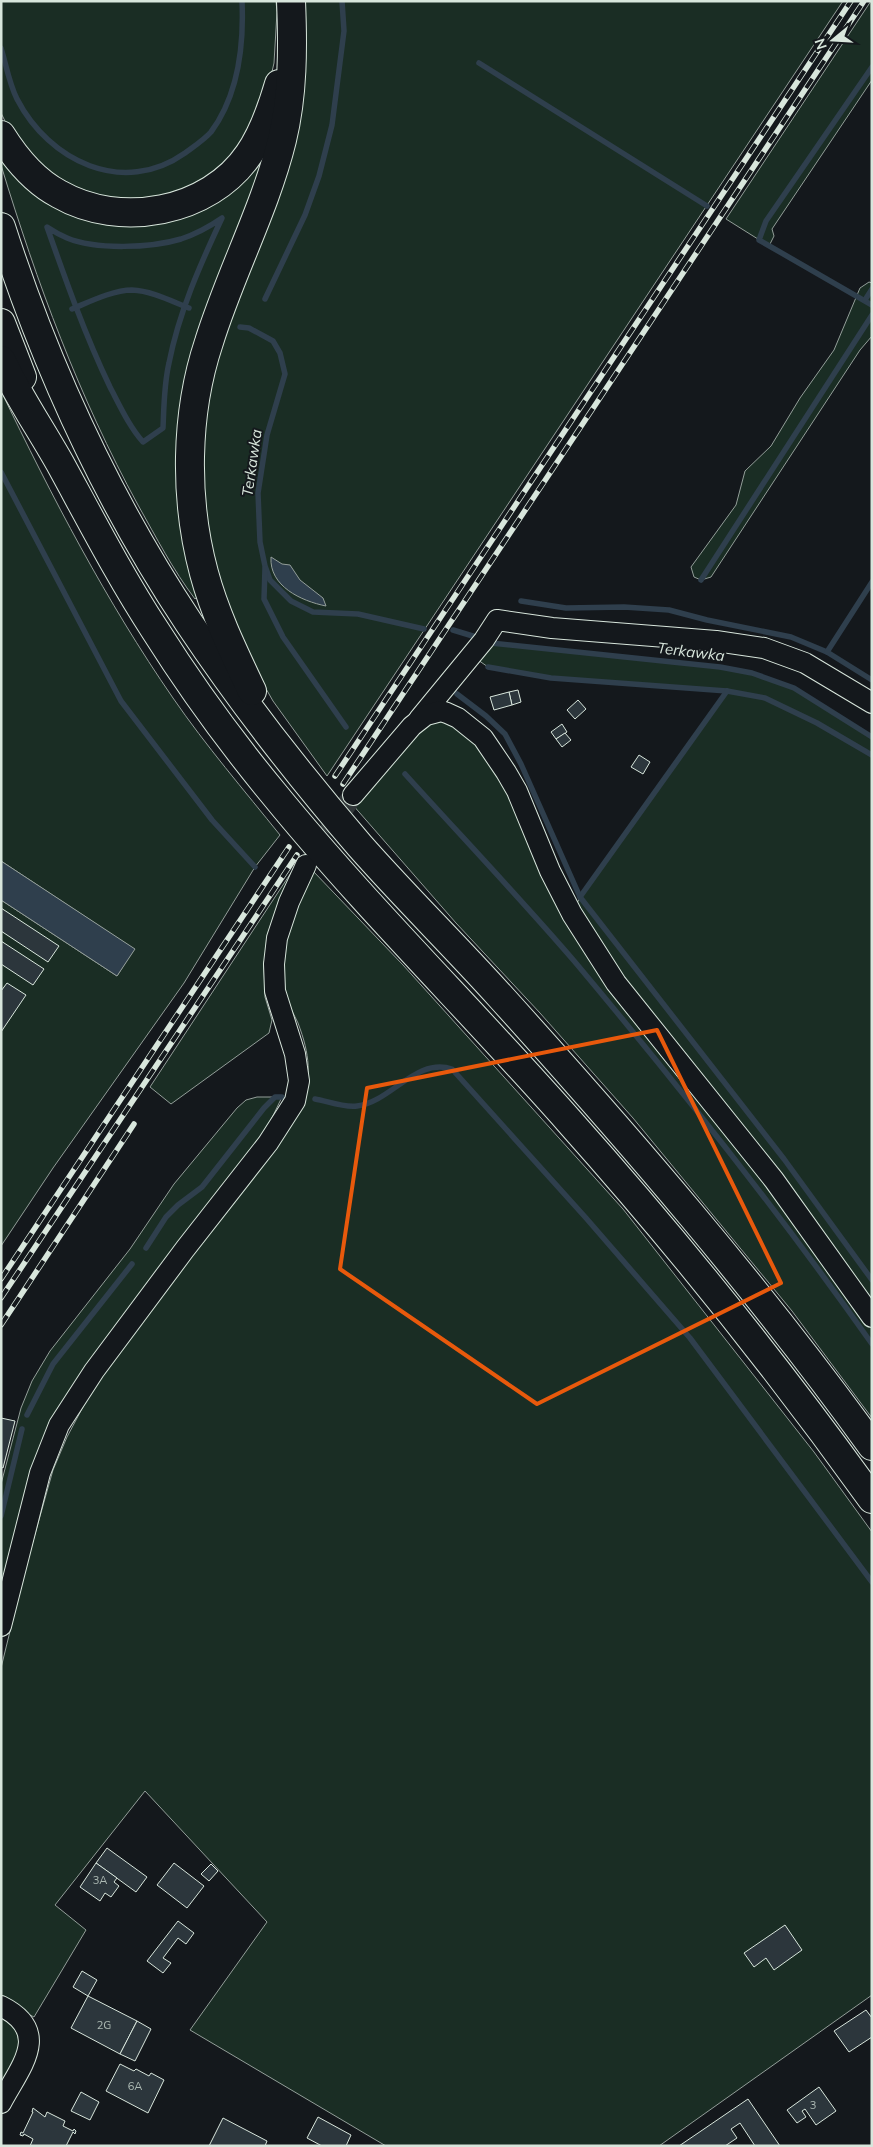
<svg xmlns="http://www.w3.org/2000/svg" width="873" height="2147" viewBox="0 0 873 2147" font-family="Mulish,sans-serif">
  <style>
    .green { fill: #1a2d24; stroke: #939e99 }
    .water { fill: #2f3f4d; stroke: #939e99 }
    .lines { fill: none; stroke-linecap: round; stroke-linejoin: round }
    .stream { stroke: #2f3f4d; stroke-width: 5.5 }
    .building { fill: #2c363c; stroke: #d8e6dc }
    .minor-tunnel { stroke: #313739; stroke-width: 20; stroke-dasharray: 20 10; stroke-linecap: butt }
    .minor-casing { stroke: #d8e6dc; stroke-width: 22 }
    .highway-casing { stroke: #d8e6dc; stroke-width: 30 }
    .minor { stroke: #14181c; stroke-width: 20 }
    .highway { stroke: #14181c; stroke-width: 28 }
    .rail-casing { stroke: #d8e6dc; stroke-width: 5.5 }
    .rail { stroke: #14181c; stroke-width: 4; stroke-dasharray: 11; stroke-linecap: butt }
    .marked { fill: none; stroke: #e8590c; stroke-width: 4; stroke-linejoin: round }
    .labels { text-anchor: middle; stroke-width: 4; stroke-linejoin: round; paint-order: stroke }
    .number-label { font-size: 11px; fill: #adbab4 }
    .water-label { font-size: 15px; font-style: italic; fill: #d8e6dc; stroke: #14181c }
  </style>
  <rect width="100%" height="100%" fill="#14181c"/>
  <g class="green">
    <path d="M1,1h275l1,11 -3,51 -6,26 -8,20 -26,45 -35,29 -33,13 -40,4 -47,-8 -41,-26 -30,-39 -7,-14z"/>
    <path d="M305,1h538l-516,775 -54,-75 -20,-35 -15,-30 -32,-98 -4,-106 20,-97 75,-208c8,-42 10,-83 8,-126z"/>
    <path d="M871,1l1,79 -94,140 -6,9 2,7 -5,10 -43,-27z"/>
    <path d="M265,154l-1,8 -61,164 -6,271 -2,2c-22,-29 -39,-62 -57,-94 -59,-108 -101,-222 -137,-340v-10l115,68z"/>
    <path d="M869,282l3,1v53l-12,14 -149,227 -10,3 -7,-3 -3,-10 45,-62 9,-34 26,-25 29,-48 34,-48 26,-62z"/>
    <path d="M1,391c51,106 105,210 172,307 33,48 71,92 107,137l-25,32 -71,116 -131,185 -52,78v-346l116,76 17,-27 -133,-88z"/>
    <path d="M491,643l229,24 32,6 42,15 78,49v681l-80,-107 -159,-193 -93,-105 -84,-90 -104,-119 74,-89 57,23 89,176 8,-17 147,-205 -176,-14 -63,-11 -10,-7z"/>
    <path d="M300,859l-26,70 -10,33 1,35 7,23 -3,13 -98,71 -21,-17z"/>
    <path d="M313,871l90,94 220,244 191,243 58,80v463l-213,151h-273l-196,-116 77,-108 -122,-131 -90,114 31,25 -52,87 -33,-17v-332l25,-102 27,-96 14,-33 26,-49 208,-280c11,-32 9,-53 -3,-85 -4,-9 -10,-18 -13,-28 -10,-39 9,-90 28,-124z"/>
    <path d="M257,1097h25l-13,27 -48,67 -149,197 -71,209v-113l20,-76 11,-27 18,-30 80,-102 44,-65 63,-76 9,-8z"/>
    <path d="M1,2018c33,17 12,44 0,68z"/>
  </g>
  <g class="water">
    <path d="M271,557l11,7 8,1 10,15 23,18 3,8c-25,-5 -57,-20 -55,-49z"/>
    <path d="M1,861l134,88 -18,27 -116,-76z"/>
  </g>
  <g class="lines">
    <g class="stream">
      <path d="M1,48c5,16 8,35 16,51 32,62 106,98 168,54 8,-6 19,-13 26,-21 28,-38 33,-86 31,-131"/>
      <path d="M479,63l228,143"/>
      <path d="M872,67l-106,154 -7,19 113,65"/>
      <path d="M222,218c-22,47 -43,94 -53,145 -5,21 -5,43 -6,65l-20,14c-14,-16 -23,-36 -33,-55 -25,-52 -44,-106 -63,-160 6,4 13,8 20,11 29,12 84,10 114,1 15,-5 28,-12 41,-21z"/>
      <path d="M265,299l40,-84 14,-39 13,-51 12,-94 -2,-30"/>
      <path d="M865,300l7,-11"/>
      <path d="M72,309c17,-7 41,-19 60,-19 20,1 39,11 57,18"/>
      <path d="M240,327l9,1 24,13 7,12 5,21 -18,61 -9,58 2,49 5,24 5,14 21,21 22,11 45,2 66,15"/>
      <path d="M1,472l120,229 91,119 43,47"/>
      <path d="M265,568l-1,31 19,38 63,90"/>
      <path d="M701,580l171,-265"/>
      <path d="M521,601l45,7 58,-1 45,3 38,10 84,17 36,15 45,28"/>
      <path d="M453,630l23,7"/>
      <path d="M491,643l229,24 32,6 42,15 78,49"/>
      <path d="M827,652l45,-70"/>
      <path d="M488,667l63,11 176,13 38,7 52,25 55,32"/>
      <path d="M457,694l29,22 19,18 16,30 59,133 204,262 88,121"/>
      <path d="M405,774c57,63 115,124 170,188 104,124 204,250 297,382"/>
      <path d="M580,897l147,-206"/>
      <path d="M315,1099c12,2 29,9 42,7 34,-4 59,-49 95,-37l134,149 104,120 182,244"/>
      <path d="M146,1248l20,-31 12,-12 24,-18 62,-79 11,-11h7"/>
      <path d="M27,1415l26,-51 79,-100"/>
      <path d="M1,1516l21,-87"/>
    </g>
  </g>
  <g class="building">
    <path d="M518,690l3,12 -9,3 -3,-13z"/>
    <path d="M509,692l3,13 -18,5 -4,-13z"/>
    <path d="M578,700l8,9 -11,10 -8,-9z"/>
    <path d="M562,724l5,8 -11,7 -5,-7z"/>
    <path d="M565,733l6,7 -9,7 -6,-8z"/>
    <path d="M639,755l11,7 -7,12 -12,-7z"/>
    <path d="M1,908l58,38 -11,16 -47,-31z"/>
    <path d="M1,941l43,28 -11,16 -32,-21z"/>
    <path d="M7,983l19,12 -25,37v-41z"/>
    <path d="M1,1418l14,3 -12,47 -2,-1z"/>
    <path d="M107,1848l40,29 -11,15 -40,-29z"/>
    <path d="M96,1863l21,15 -3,4 5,4 -8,11 -6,-4 -5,8 -20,-14z"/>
    <path d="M174,1863l30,23 -17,22 -30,-23z"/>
    <path d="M211,1864l7,7 -9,10 -8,-7z"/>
    <path d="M178,1921l16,12 -8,11 -8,-6 -15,20 8,5 -8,10 -16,-12z"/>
    <path d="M785,1925l17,25 -28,20 -8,-12 -12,9 -10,-14z"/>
    <path d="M82,1971l15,9 -9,16 -15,-9z"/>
    <path d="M88,1996l49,25 -17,33 -49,-26z"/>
    <path d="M866,2010l6,8v19l-23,15 -15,-21z"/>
    <path d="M137,2021l14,8 -16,32 -15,-7z"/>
    <path d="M120,2064l14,7 2,-2 13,7 2,-3 13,7 -16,33 -42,-22z"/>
    <path d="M819,2087l17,24 -20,14 -11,-16 -3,2 4,6 -9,6 -10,-13z"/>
    <path d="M81,2092l18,10 -9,18 -19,-9z"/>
    <path d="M748,2099l32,47h-25l-15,-23 -9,6 6,9 -12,8h-46z"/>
    <path d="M33,2108l12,9 2,-5 18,9 -2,5 10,5 1,-2 2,2 -1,3 -2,-2 -7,14h-36l3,-7 -9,-5 -1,2 -3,-1 1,-3 2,1 10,-21h-1z"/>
    <path d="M318,2117l33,18 -5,11h-24l-15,-8z"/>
    <path d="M223,2118l44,23 -2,5h-56z"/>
  </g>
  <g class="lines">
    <path class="minor-tunnel" d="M311,858l42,-63"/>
    <g class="minor-casing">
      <g id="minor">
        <path d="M419,719l65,-79 13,-20 55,8 164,13 48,7 41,15 67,40"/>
        <path d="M353,795l59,-69 14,-11 15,-4 6,2 11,5 25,20 23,34 11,19 33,80 22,43 44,69 158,197 98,137"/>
        <path d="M1,1626l39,-153 19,-48 35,-54 91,-122 83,-106 27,-42 4,-20 -4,-27 -20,-63 -1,-27 3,-26 12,-36 17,-37"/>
        <path d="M1,2006c52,26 19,61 0,97"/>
      </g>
    </g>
    <g class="highway-casing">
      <g id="highway">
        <path d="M1,135c15,24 33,46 58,59 61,35 150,19 190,-40 14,-20 23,-46 30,-70"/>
        <path d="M1,227c45,140 107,274 188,396 52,78 110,152 171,223 45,51 94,99 140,150 130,144 258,292 372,450"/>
        <path d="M1,323l21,54"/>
        <path d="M1,360c18,38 41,71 61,107 30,55 59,111 93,163 36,57 76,112 119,164 93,114 198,217 295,327 107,120 209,247 303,378"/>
        <path d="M252,691c-18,-38 -37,-77 -48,-118 -20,-74 -19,-159 5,-231 21,-68 56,-133 73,-202 11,-45 11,-93 9,-139"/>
      </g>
    </g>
    <use href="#minor" class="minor"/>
    <use href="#highway" class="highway"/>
    <g class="rail-casing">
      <g id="rail">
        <path d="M335,776l516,-775"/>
        <path d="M343,784l521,-783"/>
        <path d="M1,1279l288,-432"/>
        <path d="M1,1298l296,-443"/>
        <path d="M1,1325l133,-201"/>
      </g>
    </g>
    <use href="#rail" class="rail"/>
  </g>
  <path class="marked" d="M657,1030l124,253 -244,121 -197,-135 27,-181z"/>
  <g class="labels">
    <g class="number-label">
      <text x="100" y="1884">3A</text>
      <text x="104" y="2029">2G</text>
      <text x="135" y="2090">6A</text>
      <text x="813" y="2109">3</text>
    </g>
    <g class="water-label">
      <text transform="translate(252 463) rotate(-82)" y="5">Terkawka</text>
      <text transform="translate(691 652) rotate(7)" y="5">Terkawka</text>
    </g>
  </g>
  <rect width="873" height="2147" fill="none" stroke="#d8e6dc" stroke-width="5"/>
  <g transform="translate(833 40) rotate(252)" stroke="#14181c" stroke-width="4" paint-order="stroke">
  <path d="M0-4L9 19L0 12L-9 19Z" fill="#d8e6dc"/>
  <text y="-8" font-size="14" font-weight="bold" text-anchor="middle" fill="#d8e6dc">N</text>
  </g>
</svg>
